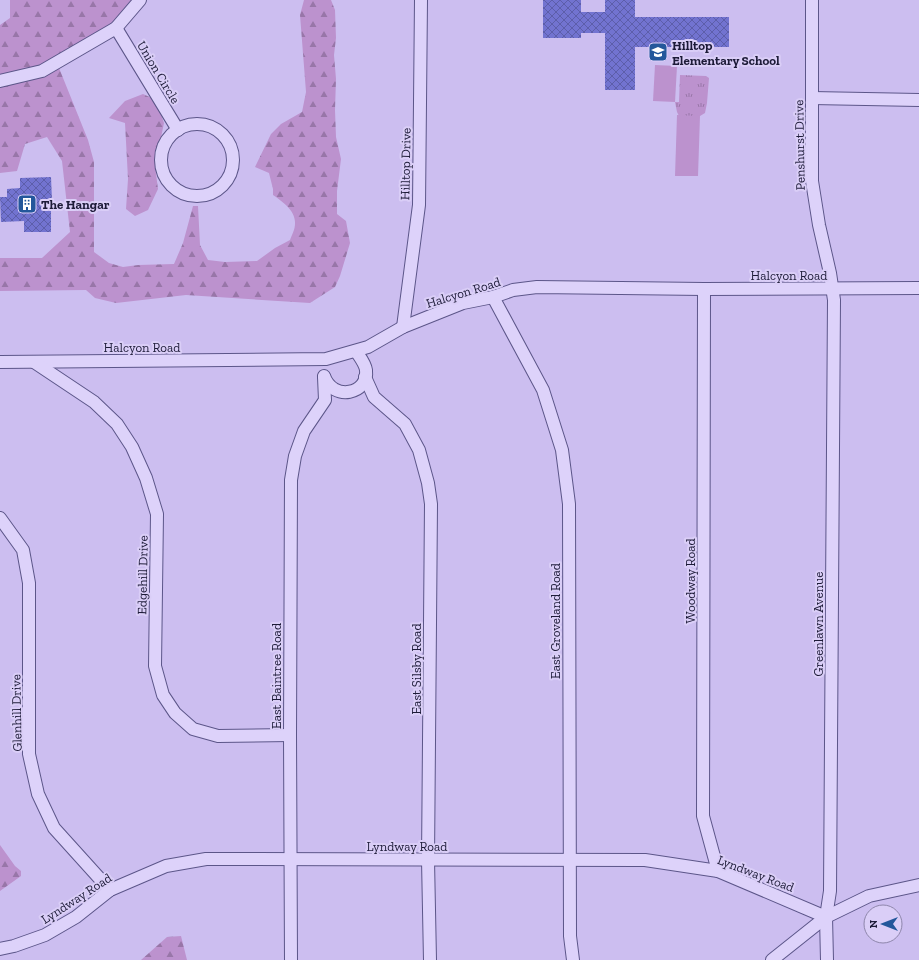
<svg xmlns="http://www.w3.org/2000/svg" width="919" height="960" viewBox="0 0 919 960" font-family="'Zilla Slab',serif">
  <style>
    .grass { fill: url(#grass-tufts) }
    .forest { fill: url(#forest-firs) }
    .pitch { fill: #bc92ce }
    .building { fill: url(#building-cross-hatch) }
    .lines { fill: none; stroke-linecap: round; stroke-linejoin: round }
    .minor-casing { stroke: #5c5689; stroke-width: 14 }
    .minor { stroke: #ddd2fa; stroke-width: 12 }
    .labels { text-anchor: middle; stroke-width: 4; stroke-linejoin: round; paint-order: stroke }
    .poi-label { font-size: 13px; font-weight: bold; fill: #1d1b38; stroke: #dacef7; text-anchor: start }
    .street-label { font-size: 13px; fill: #1d1b38; stroke: #dacef7 }
  </style>
  <defs>
    <pattern id="grass-tufts" width="24" height="20" patternUnits="userSpaceOnUse"><rect width="24" height="20" fill="#bc92ce"/><path d="M3 7l-1-3M5 7V3M7 7l1-3M15 17l-1-3M17 17v-4M19 17l1-3" fill="none" stroke="#9876a8"/></pattern>
    <pattern id="forest-firs" width="22" height="20" patternUnits="userSpaceOnUse"><rect width="22" height="20" fill="#bc92ce"/><path d="M5 1l3.5 6h-7zM16 11l3.5 6h-7z" fill="#9876a8"/></pattern>
    <pattern id="building-cross-hatch" width="8" height="8" patternUnits="userSpaceOnUse"><rect width="8" height="8" fill="#7273d0"/><path d="M0 0l8 8M0 8l8-8" fill="none" stroke="#5d5eaa"/></pattern>
  </defs>
  <rect width="100%" height="100%" fill="#ccbef0"/>
  <path class="grass" d="M680,75l26,1 3,2 -2,25 -2,10 -5,3h-21l-2,-4 -2,-10h4z"/>
  <g class="forest">
    <path d="M10,0h130l-24,28 -59,35 31,77 6,22v90l15,11 14,4 15,-2 36,-1 9,-21 10,-37h5l2,39 8,15 17,2 32,-1 18,-13 15,-8c2,-5 5,-11 5,-16 1,-13 -12,-22 -22,-29v-6l-4,-16 -14,-6 16,-33 10,-10 21,-12 4,-20 -6,-77 4,-15h27l4,10 1,28 -2,17 2,24 -1,31 1,27 5,22 -4,32v23l9,7 4,22 -10,33 -5,11 -25,16 -124,-8 -70,8 -21,-5 -9,-8 -86,1v-33h42l28,-26 -8,-71 -15,-24 -22,7 -8,27 -17,2v-148l10,-7z"/>
    <path d="M143,94l13,6 8,23 -9,43 3,23 -10,21 -13,6 -9,-7 2,-30 -3,-56 -16,-5 16,-17z"/>
    <path d="M0,845l15,21 6,5v5l-21,15z"/>
    <path d="M181,936l6,24h-46l26,-23z"/>
  </g>
  <g class="pitch">
    <path d="M655,65l22,1 -2,36 -22,-1z"/>
    <path d="M677,115l23,1 -2,60h-23z"/>
  </g>
  <g class="building">
    <path d="M543,0h38v12h24v-12h30v17h94v30h-94v43h-30v-57h-24v5h-38z"/>
    <path d="M51,177l1,23 2,2v5l-3,2v23h-27v-11l-23,1 -1,-25h7v-8l13,-1v-10z"/>
  </g>
  <g class="lines">
    <g class="minor-casing">
      <g id="minor">
        <path d="M812,0v181l7,44 11,48 4,27 -4,591 -4,26 1,43"/>
        <path d="M116,28l62,102"/>
        <path d="M0,81l42,-10 74,-43 24,-28"/>
        <path d="M812,98l107,2"/>
        <circle cx="197" cy="160" r="36"/>
        <path d="M704,289l-1,527 15,55"/>
        <path d="M493,297l50,93 19,60 7,54 1,432 3,24"/>
        <path d="M403,327l16,-122 2,-205"/>
        <path d="M0,362l326,-3 42,-12 35,-20 60,-24 30,-6 20,-7 24,-3 167,2 215,-1"/>
        <path d="M34,362l60,40 23,22 15,23 14,31 11,36 -2,152 8,29 12,18 18,16 25,7 72,-1"/>
        <path d="M324,376c9,26 45,18 42,-6 -1,-7 -7,-14 -10,-19"/>
        <path d="M365,377l9,20 31,27 14,26 9,33 3,21 -3,356 2,100"/>
        <path d="M0,518l23,32 6,33v171l9,40 16,34 56,62"/>
        <path d="M0,949l14,-3 31,-11 31,-18 34,-27 56,-24 40,-7 439,1 73,11 108,46"/>
        <path d="M291,960l-1,-225 1,-255 4,-24 9,-25 21,-31 -1,-23"/>
        <path d="M772,960l54,-43 43,-21 50,-11"/>
      </g>
    </g>
    <use href="#minor" class="minor"/>
  </g>
  <defs>
    <g id="school-square" transform="scale(1)"><rect x="-9" y="-9" width="18" height="18" rx="4" fill="#23579b" stroke="#dacef7"/><path d="M0-5L7-2L0 1L-7-2ZM-4 1L0 2.5L4 1V4Q0 6-4 4Z" fill="#fff"/></g>
    <g id="building-square" transform="scale(1)"><rect x="-9" y="-9" width="18" height="18" rx="4" fill="#23579b" stroke="#dacef7"/><path d="M-4-6H4V6H1V3H-1V6H-4ZM-2.5-4.3h1.7v1.8h-1.7ZM.8-4.3h1.7v1.8H.8ZM-2.5-1h1.7V.8h-1.7ZM.8-1h1.7V.8H.8Z" fill="#fff"/></g>
  </defs>
  <g fill-rule="evenodd">
    <use href="#school-square" x="658" y="52"/>
    <use href="#building-square" x="27" y="204"/>
  </g>
  <g class="labels">
    <g class="poi-label">
      <text x="672" y="50">Hilltop<tspan x="672" dy="15">Elementary School</tspan></text>
      <text x="41" y="209">The Hangar</text>
    </g>
    <g class="street-label">
      <text transform="translate(159 72) rotate(59)" y="5">Union Circle</text>
      <text transform="translate(799 145) rotate(-91)" y="5">Penshurst Drive</text>
      <text transform="translate(405 164) rotate(-89)" y="5">Hilltop Drive</text>
      <text x="789" y="280">Halcyon Road</text>
      <text transform="translate(463 292) rotate(-17)" y="5">Halcyon Road</text>
      <text x="142" y="352">Halcyon Road</text>
      <text transform="translate(142 575) rotate(-89)" y="5">Edgehill Drive</text>
      <text transform="translate(690 581) rotate(-90)" y="5">Woodway Road</text>
      <text transform="translate(555 621) rotate(-90)" y="5">East Groveland Road</text>
      <text transform="translate(818 624) rotate(-90)" y="5">Greenlawn Avenue</text>
      <text transform="translate(416 669) rotate(-90)" y="5">East Silsby Road</text>
      <text transform="translate(276 676) rotate(-90)" y="5">East Baintree Road</text>
      <text transform="translate(16 713) rotate(-91)" y="5">Glenhill Drive</text>
      <text x="407" y="851">Lyndway Road</text>
      <text transform="translate(756 873) rotate(21)" y="5">Lyndway Road</text>
      <text transform="translate(76 898) rotate(-33)" y="5">Lyndway Road</text>
    </g>
  </g>
  <g transform="translate(883 924) rotate(270)"><circle r="19" fill="#dacef7" stroke="#8e86ab"/>
  <path d="M0-3L7 15L0 10L-7 15Z" fill="#23579b"/>
  <text y="-6" font-size="11" font-weight="bold" text-anchor="middle" fill="#1d1b38">N</text>
  </g>
</svg>
